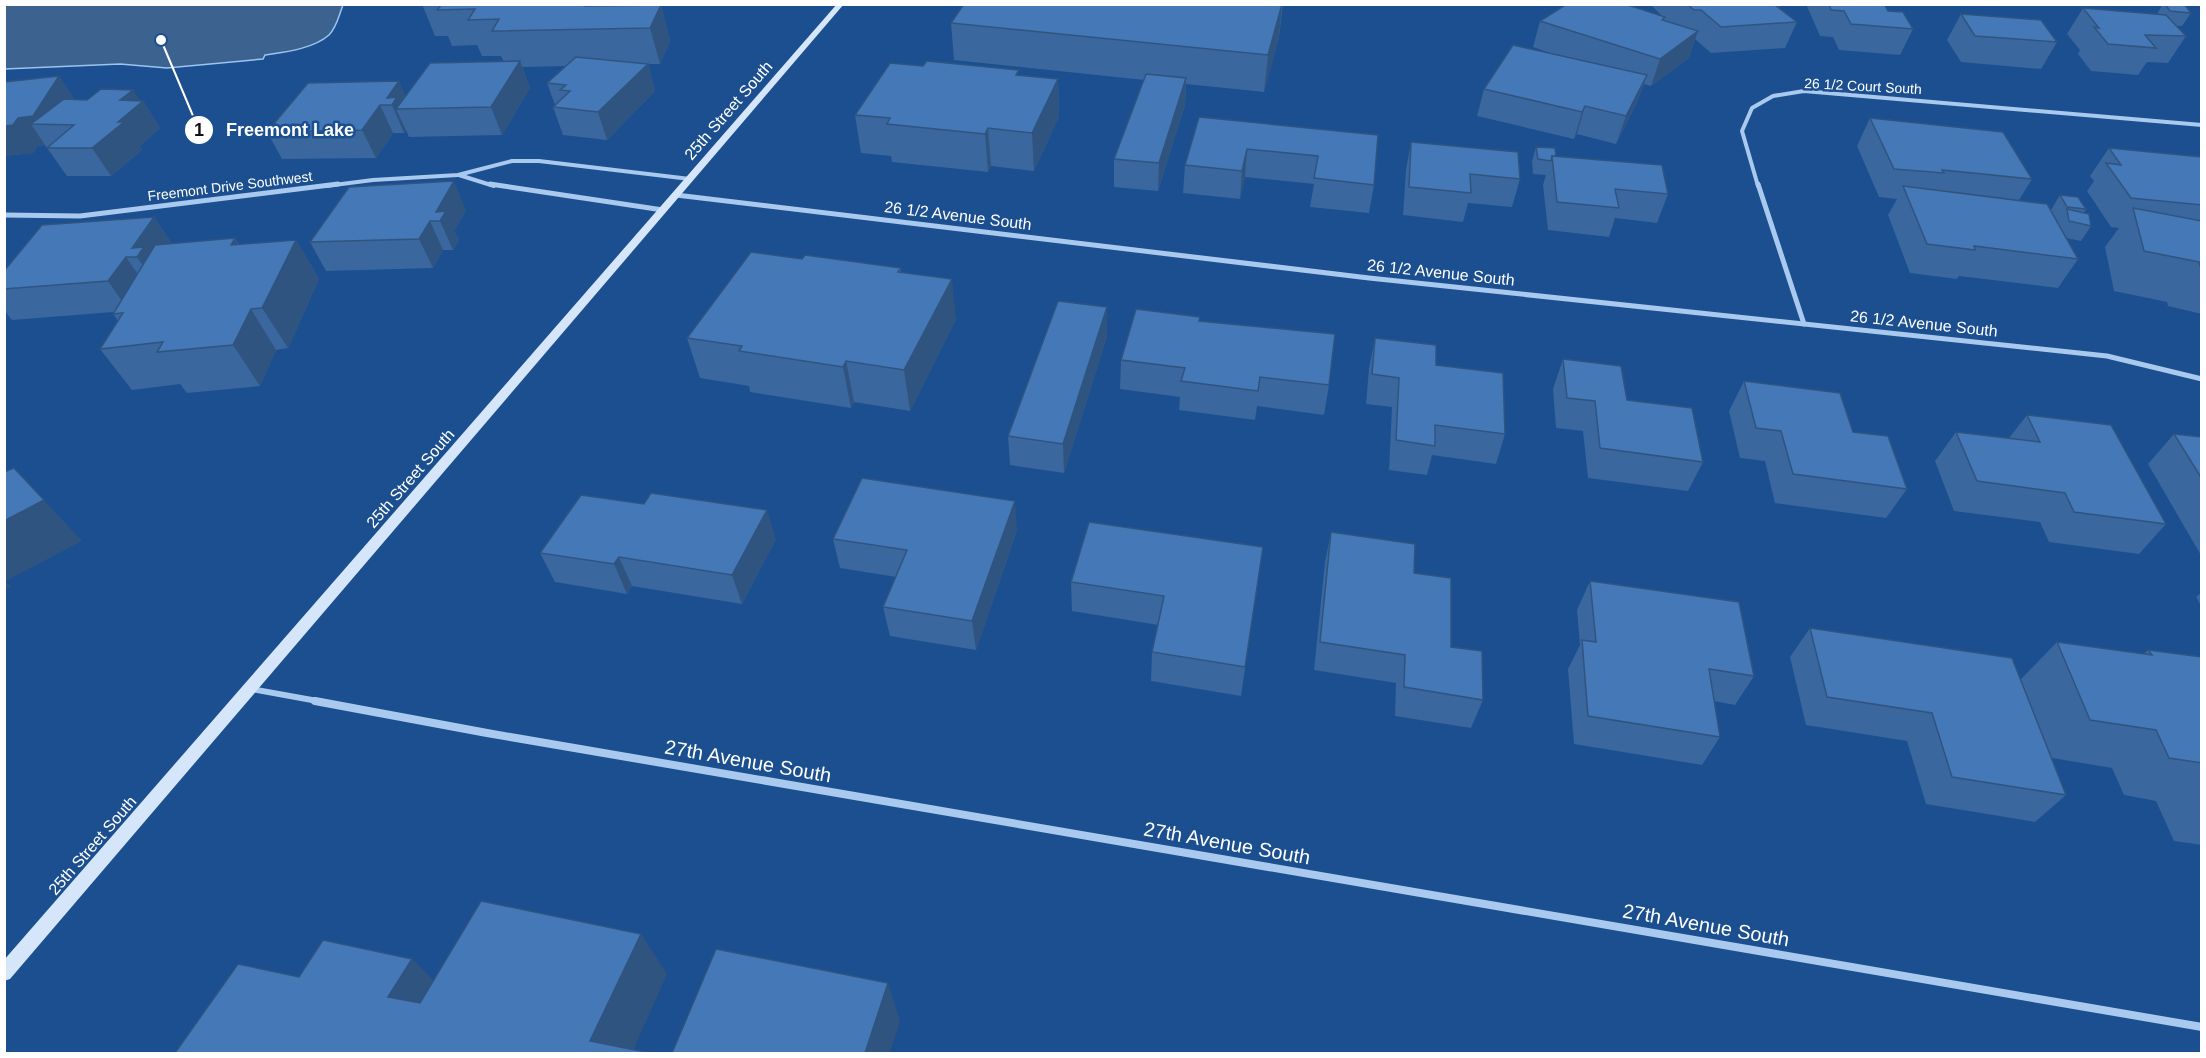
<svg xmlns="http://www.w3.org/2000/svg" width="2206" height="1058" viewBox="0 0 2206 1058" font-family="Helvetica,sans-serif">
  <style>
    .water { fill: #3c6290; stroke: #9cc4f0; stroke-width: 1.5 }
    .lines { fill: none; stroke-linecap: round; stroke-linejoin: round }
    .street-far3 { stroke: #a9c9ee; stroke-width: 4 }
    .street-far2 { stroke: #a9c9ee; stroke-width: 5 }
    .street-far1 { stroke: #a9c9ee; stroke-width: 6 }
    .street { stroke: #a9c9ee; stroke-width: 8 }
    .secondary { fill: #d6e6fa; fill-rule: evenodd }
    .wall { fill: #3a679d }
    .shaded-wall { fill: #305480 }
    .building { fill: #4478b7; stroke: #305480; stroke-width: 1.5 }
    .labels { text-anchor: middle; stroke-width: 5; stroke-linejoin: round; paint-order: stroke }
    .far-street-label { font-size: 14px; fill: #fff; stroke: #1b4f8f }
    .street-label { font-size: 16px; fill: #fff; stroke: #1b4f8f }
    .near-street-label { font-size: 20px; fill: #fff; stroke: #1b4f8f }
    .leader { fill: none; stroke: #fff; stroke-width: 2 }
    .callout-dot { fill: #fff; stroke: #1b4f8f; stroke-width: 2 }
    .mark-label { font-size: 18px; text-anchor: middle; font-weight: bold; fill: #111 }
    .callout-label { font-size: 18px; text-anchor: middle; font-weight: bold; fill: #fff; stroke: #1b4f8f; stroke-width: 5; stroke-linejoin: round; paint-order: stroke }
  </style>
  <rect width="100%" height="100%" fill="#1b4f8f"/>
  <path class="water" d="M4,5l1,-1 338,1c-4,10 -6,22 -14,30 -16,14 -44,17 -64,20l-2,4 -96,9 -47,-4 -115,5z"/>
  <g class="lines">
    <g class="street-far3">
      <path d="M459,175l35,11"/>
      <path d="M326,186l47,-6 85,-5 54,-14h27l151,18"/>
      <path d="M1758,186l-16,-55 10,-23 21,-12 31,-5 398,34"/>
    </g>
    <g class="street-far2">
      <path d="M490,184l173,26"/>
      <path d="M1758,184l46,140"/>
      <path d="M676,195l693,83 738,78 95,23"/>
      <path d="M4,215l76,1 258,-32"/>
    </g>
    <path class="street-far1" d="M251,689l72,13"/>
    <path class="street" d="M315,701l172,32 1715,294"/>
    <path class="secondary" d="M837,4h7l-834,975 -6,2v-21z"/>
  </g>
  <g class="wall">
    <path d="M422,4l239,1 9,36 -10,23h-13h1l7,27 -48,49 -44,-5 -10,-28 2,-2 -8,-22 19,-17 -44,1 8,21 -28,47 -93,2 -3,-7 -2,3h-11l-17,25 -94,1 -15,-27 139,-35 98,-35 -3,-6h-19l-5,-11 -25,1 -4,-10h-13z"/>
    <path d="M964,4h319l-4,33 -15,55 -78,-8 -1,21 -27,86 -44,-4v-28l30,-79 -190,-20 -3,-37z"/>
    <path d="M1650,4h131l-2,4 18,14 -12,26 -74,5 -16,-14 -6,19 -38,28 -7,-2 -7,18 -21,42 -39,-10 -3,5 -97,-23 7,-27 72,-34 -23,-8 7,-26 123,-4z"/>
    <path d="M1806,4h78l4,7 25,18 -13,26 -61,-5 -6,-13 -13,-1z"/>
    <path d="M2163,4h11l17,9 -9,13h-6l10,10 -18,27 -21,-1 -9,13 -47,-4 -13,-17 2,-4 -13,-16 16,-26 74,6z"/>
    <path d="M1961,14l96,28 -16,27 -80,-7 -14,-22z"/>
    <path d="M1019,75l39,4 1,37 -25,55 -43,-5 -3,6 -96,-10 -1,-6 -30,-3 -6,-38z"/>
    <path d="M59,76l15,23 69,2 17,27 -21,19 3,3 -31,26h-44l-22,-31 -8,1 -4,7 -29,3v-74z"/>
    <path d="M1199,117l179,18 -4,50 -5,28 -59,-6 4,-23 -69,-7 -5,22 -57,-6 2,-28z"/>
    <path d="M1870,118l162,61 -13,21 32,10 9,-15 26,14 -2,4 7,13 -10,15 -15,-3 12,21 -20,29 -99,-12 -2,3 -47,-6 -22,-58 9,-16 -18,-2 -22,-51z"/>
    <path d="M1411,142l109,37 -8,28 -44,-4 -5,19 -60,-7 3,-45z"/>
    <path d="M1536,147l20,10 112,37 -11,29 -42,-5 -6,19 -61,-7 -5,-45 3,-10 -13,-1 -1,-13z"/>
    <path d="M2109,148l93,9v157l-34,-8 -1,-4 -53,-11 -9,-44 14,-19 -8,-1 -24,-36 7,-10 -4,-5z"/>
    <path d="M466,210l-12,21 5,9 -6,10h-10l-10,18 -107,3 -16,-29z"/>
    <path d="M154,217l18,27 63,-6 5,7 56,-5 23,39 -31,69 -12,2 -16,36 -73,7 -7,-9 -48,6 -32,-41 18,-28 -5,-7 1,-2 -102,8 -8,-10v-39z"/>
    <path d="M802,259l99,9v4l55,47 -46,92 -56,-9 -3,6 -101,-16 -1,-6 -49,-8 -13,-40z"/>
    <path d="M1107,307v29l-43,137 -54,-8 -2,-29z"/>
    <path d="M1200,321l129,64 -5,30 -67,-9 -2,14 -76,-10 1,-13 -60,-8 1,-29z"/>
    <path d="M1375,338l61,27 69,69 -9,30 -64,-9 -5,20 -38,-5 3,-63 -26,-3 3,-36z"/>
    <path d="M1563,359l64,41 76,62 -15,29 -100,-13 -5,-47 -27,-3 -3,-39z"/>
    <path d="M1744,381l109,51 54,57 -21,29 -111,-15 -10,-42 -25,-3 -11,-47z"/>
    <path d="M2027,415l139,109 -27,30 -90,-12 -9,-20 -86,-11 -19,-50 21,-29 53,6z"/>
    <path d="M2174,434l28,3v120l-54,-93z"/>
    <path d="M1017,530l-41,120 -86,-14 -7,-29 13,-30 -56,-9 -7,-29z"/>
    <path d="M1331,532l83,41 37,74 32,53 -12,28 -76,-12 1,-33 -82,-13 11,-108z"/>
    <path d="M776,539l-34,65 -110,-18 -5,8 -72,-12 -15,-29z"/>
    <path d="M1263,547l-22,149 -90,-15 1,-29 6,-27 -86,-14 -1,-29z"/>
    <path d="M1590,581l164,95 -19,29 -21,-4 6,36 -18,28 -128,-21 -6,-75 12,-24 -3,-35z"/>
    <path d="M2202,592v15l-6,-10z"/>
    <path d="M1810,628l211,51 36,-37 87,12 4,-4 54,7v188l-28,-4 -18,-40 -32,-6 -12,-27 -60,-10 14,37 -31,27 -109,-18 -19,-63 -101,-16 -16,-68z"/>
  </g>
  <g class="shaded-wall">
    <path d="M586,4h34l6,23 -41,-21z"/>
    <path d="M1282,4l-3,33 -15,55 4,-37z"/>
    <path d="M661,5l9,36 -10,23 -10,-36z"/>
    <path d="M1698,31l-9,27 -38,28 9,-27z"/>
    <path d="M520,61l10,27 -28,47 -11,-28z"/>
    <path d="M648,64l7,27 -48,49 -9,-28z"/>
    <path d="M1647,75l-10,27 -21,42 10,-28z"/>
    <path d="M59,76l18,27 -46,21 14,21 -8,1 -4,7 -29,3v-30l14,-8z"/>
    <path d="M1186,78l-1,27 -27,86 1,-28z"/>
    <path d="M1058,79l1,37 -25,55 -2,-38z"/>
    <path d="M399,81l12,27 -15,1 10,21 -2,3 -12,-28 -5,-7z"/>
    <path d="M133,90l8,12 2,-1 17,27 -21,19 3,3 -31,26 -19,-28 28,-48z"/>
    <path d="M380,105l13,28 -17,25 -14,-28z"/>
    <path d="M1585,106l-8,28 -3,5 8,-27z"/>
    <path d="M988,128l3,38 -3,6 -3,-38z"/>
    <path d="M1247,149l-2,28 -5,22 2,-28z"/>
    <path d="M454,181l12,29 -12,21 5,9 -6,10 -17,-38z"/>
    <path d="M154,217l19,29 -16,40 -20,-29 -5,-9z"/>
    <path d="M430,221l13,29 -10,18 -14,-29z"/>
    <path d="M235,238l25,39 -29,-32z"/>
    <path d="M296,240l23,39 -31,69 -26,-40z"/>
    <path d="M126,257l20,29 -17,25 -21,-30z"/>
    <path d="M952,279l4,40 -46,92 -6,-41z"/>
    <path d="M1107,307v29l-43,137 -1,-29z"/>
    <path d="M251,309l25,41 -16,36 -27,-41z"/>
    <path d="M846,361l8,41 -3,6 -8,-41z"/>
    <path d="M44,500l38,41 -76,40 5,6 -7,3v-69z"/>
    <path d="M1015,501l2,29 -41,120 -4,-29z"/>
    <path d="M767,510l9,29 -34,65 -10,-29z"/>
    <path d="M619,557l13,29 -5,8 -13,-30z"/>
    <path d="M641,934l26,40 -35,79 -42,-12z"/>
    <path d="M412,959l39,39 -21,37 -42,-38z"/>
    <path d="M888,983l12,38 -10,32h-25z"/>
  </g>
  <g class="building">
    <path d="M442,4h144l-1,2 76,-1 -11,23 -158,3 7,-12 -31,1 7,-11 -38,1z"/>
    <path d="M964,4h318l-14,51 -317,-32z"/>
    <path d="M1567,4h58l40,13 -3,3 36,11 -38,28 -120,-38z"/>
    <path d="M1687,4h91l-3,1 22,17 -76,5 -20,-17h-7z"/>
    <path d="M1829,4h55l4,7 15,1 10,17 -62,-5 -7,-13 -13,-1z"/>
    <path d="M2165,4l20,1 6,8 -21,-2z"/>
    <path d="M2083,8l83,7 20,21 -41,-1 11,13 -48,-4 -14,-17 5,1z"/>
    <path d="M1961,14l80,6 16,22 -82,-6z"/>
    <path d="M1513,45l134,30 -21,41 -41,-10 -3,6 -98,-23z"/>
    <path d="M576,57l72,7 -50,48 -45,-5 17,-16 -10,-1 6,-5 -19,-2z"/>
    <path d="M520,61l-29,46 -95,2 34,-46z"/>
    <path d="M927,61l92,9 -3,5 42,4 -26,54 -44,-5 -3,6 -98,-10 3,-6 -35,-3 35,-52 33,3z"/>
    <path d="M1146,74l40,4 -27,85 -45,-4z"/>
    <path d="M59,76l-26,40 -15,2 -5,7 -9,1v-44z"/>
    <path d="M399,81l-12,17 10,-1 -5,8h-12l-18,25 -95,2 41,-49z"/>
    <path d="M101,89l32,1 -13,10 23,1 -25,21h6l-32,26h-45l27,-23 -43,-1 33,-25 23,1z"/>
    <path d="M1199,117l179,18 -4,50 -60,-7 4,-22 -71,-7 -5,22 -57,-6z"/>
    <path d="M1870,118l133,14 29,47 -90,-9 2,3 -50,-4z"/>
    <path d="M1411,142l107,10 2,27 -50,-5 1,19 -62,-6z"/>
    <path d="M1536,147l19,1 1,9 -4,-1 -1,5 -13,-2z"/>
    <path d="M2109,148l93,9v48l-71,-7 -25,-35 15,2z"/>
    <path d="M1552,156l110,9 6,29 -53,-5 4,19 -62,-6z"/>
    <path d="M454,181l-18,31 10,-1 -6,10h-10l-11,18 -109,3 39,-55z"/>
    <path d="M1903,186l144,18 31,55 -104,-13 1,4 -48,-6z"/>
    <path d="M2060,195l18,2 8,12 -19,-2z"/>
    <path d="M2133,208l69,13v46l-2,-1 -1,-4 -55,-11z"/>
    <path d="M2067,209l22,5 2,12 -22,-5z"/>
    <path d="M154,217l-22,31 12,-1 -7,10h-11l-18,24 -104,8v-18l38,-46z"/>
    <path d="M235,238l-4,7 65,-5 -34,68 -11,1 -18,36 -76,7 6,-10 -63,7 23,-36 -10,1 42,-69z"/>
    <path d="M751,252l51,7 3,-4 96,13 -3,4 54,7 -48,91 -58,-9 -3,6 -104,-16 3,-5 -55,-8z"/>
    <path d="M1058,301l49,6 -44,137 -55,-8z"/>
    <path d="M1136,309l64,8 -1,4 136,13 -6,51 -69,-8 -2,14 -77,-10 4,-13 -64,-8z"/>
    <path d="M1375,338l61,7v20l67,8 2,61 -70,-9v21l-39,-6 3,-62 -27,-4z"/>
    <path d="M1563,359l58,7 6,34 65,8 11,54 -103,-14 -5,-47 -28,-3z"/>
    <path d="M1744,381l96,12 13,39 35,4 19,53 -114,-15 -12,-43 -25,-3z"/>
    <path d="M2027,415l84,10 55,99 -92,-12 -9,-19 -88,-12 -21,-49 84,10z"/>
    <path d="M2174,434l28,3v42z"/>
    <path d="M14,468l30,32 -40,21v-49z"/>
    <path d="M862,478l153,23 -43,120 -89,-14 24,-57 -74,-11z"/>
    <path d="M651,493l116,17 -35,65 -113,-18 -5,7 -74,-11 41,-58 63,9z"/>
    <path d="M1089,522l174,25 -18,120 -93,-15 12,-56 -93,-14z"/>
    <path d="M1331,532l84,12 -1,29 37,5v69l31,4 1,49 -79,-13 1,-32 -85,-13z"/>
    <path d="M1590,581l149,21 15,74 -45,-7 11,68 -132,-21 -6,-76 14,2z"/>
    <path d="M1810,628l202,30 54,137 -114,-18 -20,-64 -105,-16z"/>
    <path d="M2057,642l95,13 -4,-5 54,7v106l-33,-5 -13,-28 -66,-10z"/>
    <path d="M481,901l160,33 -51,107 60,12h-475l63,-89 61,13 24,-37 89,19 -24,38 32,6z"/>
    <path d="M716,949l172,34 -23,70h-193z"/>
  </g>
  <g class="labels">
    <g class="far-street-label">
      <text transform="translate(1863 86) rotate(3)" y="5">26 1/2 Court South</text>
      <text transform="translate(230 186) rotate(-7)" y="5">Freemont Drive Southwest</text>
    </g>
    <g class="street-label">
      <text transform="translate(728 110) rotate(-49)" y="6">25th Street South</text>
      <text transform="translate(958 215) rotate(7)" y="6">26 1/2 Avenue South</text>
      <text transform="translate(1441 272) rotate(6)" y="6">26 1/2 Avenue South</text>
      <text transform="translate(1924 323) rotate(6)" y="6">26 1/2 Avenue South</text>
      <text transform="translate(410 478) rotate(-49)" y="6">25th Street South</text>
      <text transform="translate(92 845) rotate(-49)" y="6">25th Street South</text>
    </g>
    <g class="near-street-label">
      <text transform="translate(748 761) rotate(10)" y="7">27th Avenue South</text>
      <text transform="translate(1227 843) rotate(10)" y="7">27th Avenue South</text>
      <text transform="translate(1706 925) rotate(10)" y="7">27th Avenue South</text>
    </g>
  </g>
  <path class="leader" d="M161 40L199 130"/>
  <g class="callout-dot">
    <circle cx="161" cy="40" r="6"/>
    <circle cx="199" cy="130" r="15"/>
  </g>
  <g class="mark-label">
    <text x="199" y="136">1</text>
  </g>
  <g class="callout-label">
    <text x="290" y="136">Freemont Lake</text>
  </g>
  <rect width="2206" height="1058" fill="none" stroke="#ffffff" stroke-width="12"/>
</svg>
